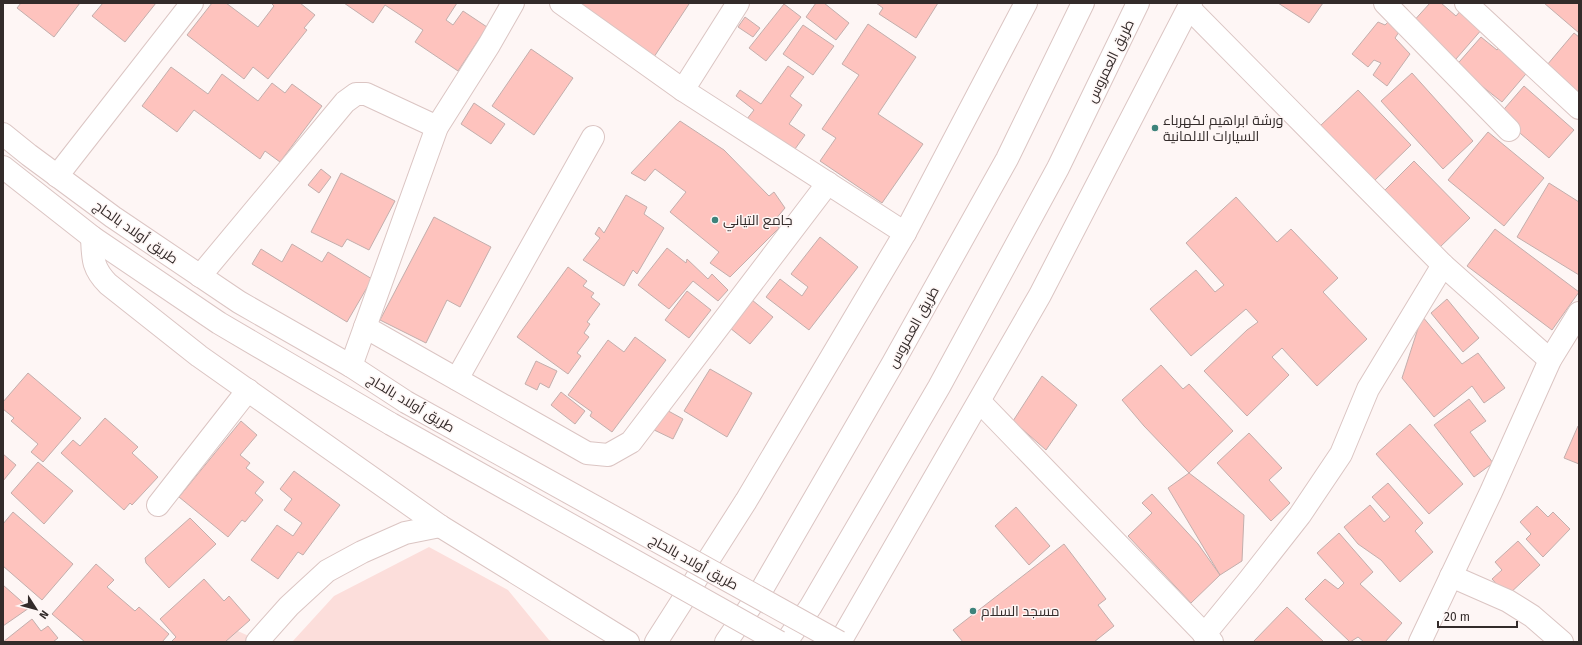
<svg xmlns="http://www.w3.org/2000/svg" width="1582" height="645" viewBox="0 0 1582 645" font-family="'Fira Sans',Cairo,sans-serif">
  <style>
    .green { fill: #fcdedb }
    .building { fill: #fec3be; stroke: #c3aeac }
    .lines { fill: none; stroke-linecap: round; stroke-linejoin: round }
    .minor-casing { stroke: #dbc5c3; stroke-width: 24 }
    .major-casing { stroke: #dbc5c3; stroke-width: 24 }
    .minor { stroke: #fff; stroke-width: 22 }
    .major { stroke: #fff; stroke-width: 22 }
    .major-bridge-casing { stroke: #dbc5c3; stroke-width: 24; stroke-linecap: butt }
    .major-bridge { stroke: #fff; stroke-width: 22 }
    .poi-dot { fill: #3d837b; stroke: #fef6f5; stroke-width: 1.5 }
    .labels { text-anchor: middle; stroke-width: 3; stroke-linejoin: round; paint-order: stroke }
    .street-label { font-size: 14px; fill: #332b2a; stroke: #fef6f5 }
    .poi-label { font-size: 14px; fill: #332b2a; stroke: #fef6f5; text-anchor: start }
  </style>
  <rect width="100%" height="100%" fill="#fef6f5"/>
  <g class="green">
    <path d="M429,547l79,43 41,50 5,2h-262l42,-46z"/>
    <path d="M229,627l22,10 -4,5h-34z"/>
  </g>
  <g class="building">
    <path d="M21,3h59l-26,34 -37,-29z"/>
    <path d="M103,3h53l-31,39 -33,-26z"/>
    <path d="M212,3h14l32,24 16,-21 -3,-3h29l15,12 -11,13 3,2 -39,49 -15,-12 -9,12 -57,-44z"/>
    <path d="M344,3h113l-11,17 7,5 10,-14 24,16 -29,44 -43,-29 8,-12 -38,-25 -12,18z"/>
    <path d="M572,3h115l2,1 -39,59z"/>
    <path d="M816,3h8l25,20 -13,17 -30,-23z"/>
    <path d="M876,3h62l-22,35 -37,-24 4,-6z"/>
    <path d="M1278,3h45l-14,20z"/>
    <path d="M1430,3h11l15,13 6,-7 21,19 -27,31 -17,-14 -28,-21z"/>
    <path d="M1544,3h35v30z"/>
    <path d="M784,4l17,13 -35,44 -17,-13z"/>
    <path d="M745,17l15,11 -7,9 -15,-10z"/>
    <path d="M1390,20l11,9 -6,9 15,16 -23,32 -14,-11 8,-12 -7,-3 -6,7 -16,-13 26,-32 7,3z"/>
    <path d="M868,24l48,33 -38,57 45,30 -41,59 -62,-42 16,-23 -14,-9 37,-54 -17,-11z"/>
    <path d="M803,25l31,21 -21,29 -30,-21z"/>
    <path d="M1574,33l5,4v57l-32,-29z"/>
    <path d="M1481,37l16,13 5,-7 29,25 -29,34 -19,-15 -3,4 -27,-22z"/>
    <path d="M531,49l42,29 -39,57 -42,-29z"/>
    <path d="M788,66l16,11 -14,19 12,9 -13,19 16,11 -15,21 -47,-32 11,-14 -18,-14 4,-6 21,14z"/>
    <path d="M171,67l37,27 14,-20 36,27 14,-18 13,10 7,-9 30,22 -42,56 -15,-11 -5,8 -66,-49 -17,22 -35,-26z"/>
    <path d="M1412,73l61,68 -30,28 -62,-68z"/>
    <path d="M1524,86l50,44 -25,28 -50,-43z"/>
    <path d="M1358,90l53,55 -38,37 -53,-56z"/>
    <path d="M474,103l31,21 -14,20 -30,-20z"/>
    <path d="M680,121l44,29 45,46 5,-4 11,16 -11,13 5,7 -49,49 -20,-14 9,-11 -49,-40 16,-20 -31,-23 -10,12 -14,-8z"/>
    <path d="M1488,132l56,46 -40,48 -56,-46z"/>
    <path d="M1414,161l56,57 -31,30 -55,-57z"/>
    <path d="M321,169l10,8 -12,16 -11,-8z"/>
    <path d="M341,173l54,28 -26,49 -22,-11 -5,8 -31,-15z"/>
    <path d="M1549,183l30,19v73l-62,-38z"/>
    <path d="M626,195l21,12 -3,7 20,14 -27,46 -4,-4 -9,16 -41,-26 17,-22 -5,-4 4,-7 5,6z"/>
    <path d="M1236,197l41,45 14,-13 47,49 -15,14 44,47 -50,47 -35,-38 -10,9 17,18 -42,41 -43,-45 43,-41 11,-8 -12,-13 -55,47 -41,-47 46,-39 19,22 9,-7 -38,-42z"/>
    <path d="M434,217l57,30 -31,60 -13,-7 -21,43 -46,-23z"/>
    <path d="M1495,229l84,63 -27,38 -85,-64z"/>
    <path d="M820,237l38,30 -49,63 -43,-33 14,-18 22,17 6,-9 -17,-13z"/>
    <path d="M292,244l30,18 6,-10 44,27 -25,43 -95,-58 9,-15 21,13z"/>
    <path d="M667,248l19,15 1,-4 21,20 4,-5 16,16 -10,11 -25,-20 -24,28 -31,-24z"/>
    <path d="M568,267l19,14 -4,5 11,7 -3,4 9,7 -13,18 3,2 -6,9 5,4 -12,16 4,3 -13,18 -51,-37z"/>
    <path d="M687,291l24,19 -22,28 -24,-18z"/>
    <path d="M1447,299l32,39 -16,14 -32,-39z"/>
    <path d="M752,300l21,17 -23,27 -20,-16z"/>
    <path d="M1422,316l40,48 16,-11 27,35 -21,15 -12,-17 -38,31 -32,-39z"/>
    <path d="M635,337l31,23 -54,72 -22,-16 2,-4 -24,-17 40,-55 16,12z"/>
    <path d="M536,361l21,10 -8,17 -9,-5 -3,7 -12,-6z"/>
    <path d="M1161,365l22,24 6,-5 44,47 -44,42 -45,-47 -22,-26z"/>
    <path d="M710,369l42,24 -25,44 -43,-26z"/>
    <path d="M28,373l53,45 -38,44 -12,-10 7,-8 -27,-23 3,-3 -11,-9v-7z"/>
    <path d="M1042,376l35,29 -31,45 -33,-29z"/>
    <path d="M561,392l24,19 -10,13 -24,-19z"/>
    <path d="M1469,399l17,22 -16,11 23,31 -19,14 -40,-52z"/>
    <path d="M661,407l22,12 -10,20 -23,-11z"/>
    <path d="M105,418l33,29 -6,6 26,24 -26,28 -2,-2 -6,7 -63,-57 12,-13 7,6z"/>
    <path d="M241,421l16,14 -17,20 10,8 -4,5 18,14 -9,11 8,7 -18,22 -3,-2 -14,17 -49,-40z"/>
    <path d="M1410,424l53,60 -34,30 -53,-60z"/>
    <path d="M1578,426l1,1v37l-15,-6z"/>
    <path d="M1249,433l33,35 -13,12 21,23 -19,18 -54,-58z"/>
    <path d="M3,454l13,11 -13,16z"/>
    <path d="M38,462l35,29 -29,33 -33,-31z"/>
    <path d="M294,471l46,34 -37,50 -5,-3 -20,27 -27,-19 26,-35 16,11 9,-13 -18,-13 8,-11 -12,-10z"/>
    <path d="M1189,473l55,42 -2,46 -22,14 -52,-87z"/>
    <path d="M1388,483l35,40 -8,8 18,21 -33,30 -19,-22 -23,-16 -14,-17 26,-22 14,17 6,-5 -18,-20z"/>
    <path d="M1152,494l46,50 22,31 -29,28 -63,-67 24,-23 -10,-10z"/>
    <path d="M1537,506l11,11 5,-5 17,17 -27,28 -17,-18 5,-5 -11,-12z"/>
    <path d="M1016,507l34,39 -21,19 -34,-39z"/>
    <path d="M13,512l60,52 -31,36 -39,-34v-42z"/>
    <path d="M190,518l26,26 -47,44 -23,-25 -1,-5z"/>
    <path d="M1339,533l34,39 -13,12 42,39 -17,19h-21l-6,-5 -8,5 -45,-43 20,-20 13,10 6,-6 -27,-30z"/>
    <path d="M1518,541l22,24 -33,31 -15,-17 10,-9 -7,-8z"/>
    <path d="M1064,544l42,55 -8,6 16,21 -20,16h-131l-10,-12z"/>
    <path d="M96,564l18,16 -7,7 28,24 4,-4 30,27 -7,8h-77l-33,-28z"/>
    <path d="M204,579l20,22 5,-5 21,24 -25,22h-54l5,-5 -16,-18z"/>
    <path d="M3,585l26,23 -26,18z"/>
    <path d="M1287,607l37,35h-71z"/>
    <path d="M32,619l9,12 7,-5 10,12 -5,4h-50z"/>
  </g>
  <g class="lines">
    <g class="minor-casing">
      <g id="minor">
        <path d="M561,3l122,87 222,143"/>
        <path d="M1385,3l124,127"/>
        <path d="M1466,3l113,105"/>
        <path d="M1189,8l254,257 107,95"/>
        <path d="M683,90l55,-87"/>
        <path d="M57,176l135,-173"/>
        <path d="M92,237c1,21 0,31 16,47l91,72 241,170 188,116"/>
        <path d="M200,276l145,-174 11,-8h10l71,33"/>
        <path d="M365,327l222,126 21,2 23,-13 197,-259"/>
        <path d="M351,366l86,-239 52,-82 24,-42"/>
        <path d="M457,379l136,-242"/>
        <path d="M980,402l232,240"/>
        <path d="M158,505l90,-115"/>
        <path d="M1451,576l57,25 24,15 30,26"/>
        <path d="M1204,635l45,-55 51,-65 41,-61 27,-65 75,-124"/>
        <path d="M257,642l32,-36 38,-35 35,-19 43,-19 35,-7"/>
        <path d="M656,642l90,-141 159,-268 121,-230"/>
        <path d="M840,642l200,-347 151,-292"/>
        <path d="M1420,642l71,-150 59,-132 29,-47"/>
      </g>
    </g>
    <g class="major-casing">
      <g id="major">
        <path d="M3,134l26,21 84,62 126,85 112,64 55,36"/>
        <path d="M3,167l89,70 127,86 172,101"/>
        <path d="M726,642l35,-51 132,-228 114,-204 76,-156"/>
        <path d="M786,642l25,-36 128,-219 119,-219 80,-165"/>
      </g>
    </g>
    <use href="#minor" class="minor"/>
    <use href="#major" class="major"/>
    <g class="major-bridge-casing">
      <g id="major-bridge">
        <path d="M406,402l433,240"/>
        <path d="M391,424l388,218"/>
      </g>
    </g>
    <use href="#major-bridge" class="major-bridge"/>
  </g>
  <g class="poi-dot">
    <circle cx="1155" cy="128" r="4"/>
    <circle cx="715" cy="220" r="4"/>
    <circle cx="973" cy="611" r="4"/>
  </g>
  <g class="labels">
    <g class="street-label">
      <text transform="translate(1110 61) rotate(-64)" y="5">طريق العمروس</text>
      <text transform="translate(136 232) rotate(35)" y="5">طريق أولاد بالحاج</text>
      <text transform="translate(913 327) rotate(-61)" y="5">طريق العمروس</text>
      <text transform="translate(411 403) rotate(31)" y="5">طريق أولاد بالحاج</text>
      <text transform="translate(694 562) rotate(29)" y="5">طريق أولاد بالحاج</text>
    </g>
    <g class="poi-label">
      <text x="1163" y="125">ورشة ابراهيم لكهرباء<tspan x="1163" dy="16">السيارات الالمانية</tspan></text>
      <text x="723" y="225">جامع التياني</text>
      <text x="981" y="616">مسجد السلام</text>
    </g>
  </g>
  <rect width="1582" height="645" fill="none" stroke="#332b2a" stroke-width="8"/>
  <g transform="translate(36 609) rotate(126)" stroke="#fef6f5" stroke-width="3" paint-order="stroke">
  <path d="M0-3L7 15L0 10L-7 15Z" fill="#332b2a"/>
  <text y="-6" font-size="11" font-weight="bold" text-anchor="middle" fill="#332b2a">N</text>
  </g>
  <path d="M1438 621v6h79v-6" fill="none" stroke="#332b2a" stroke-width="2"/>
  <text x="1444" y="621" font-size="12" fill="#332b2a" stroke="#fef6f5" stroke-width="3" paint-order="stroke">20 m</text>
</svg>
